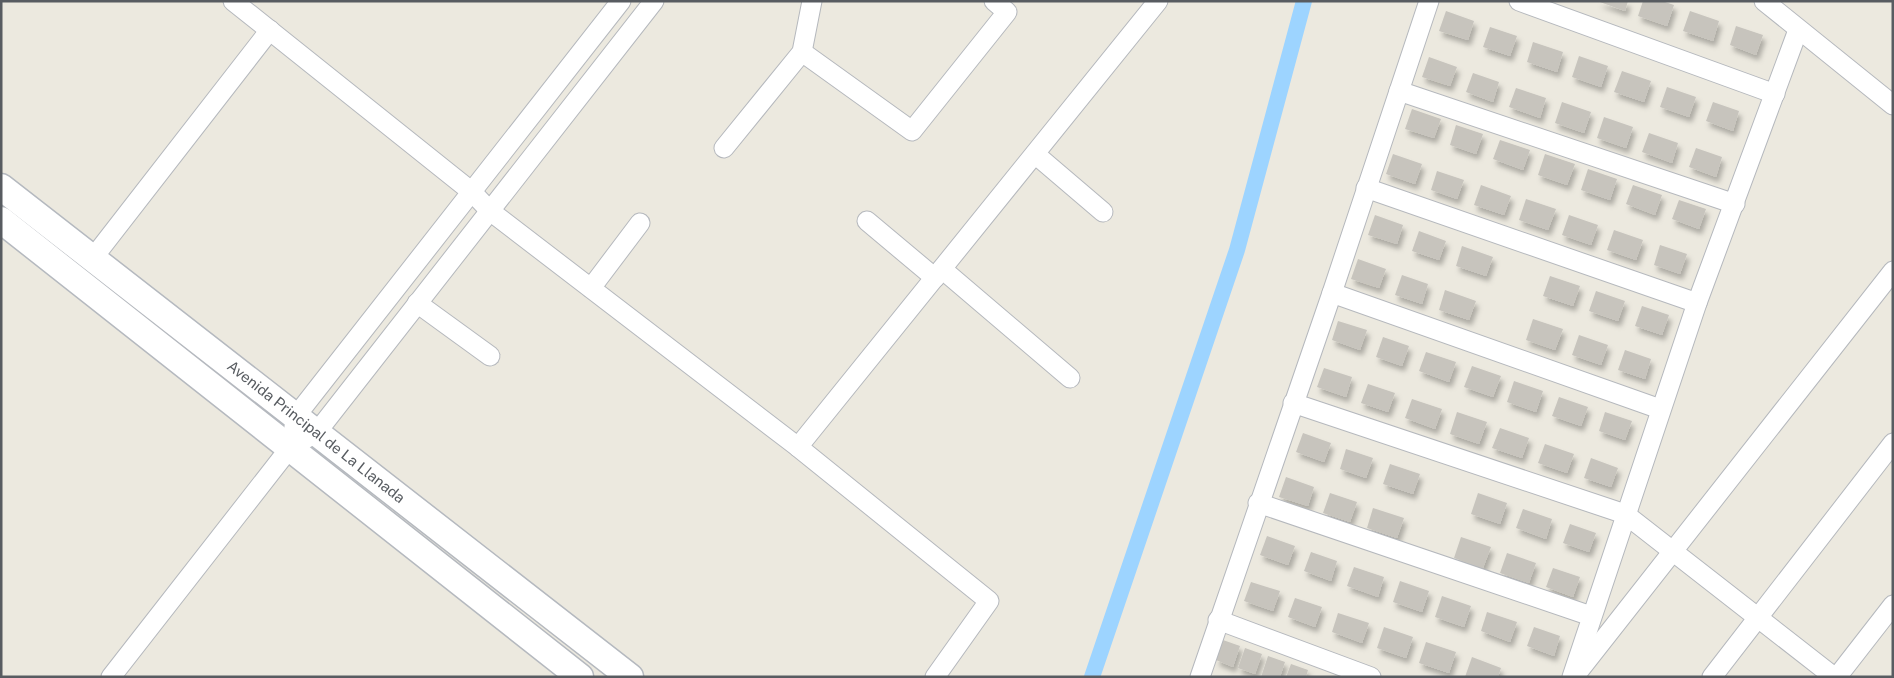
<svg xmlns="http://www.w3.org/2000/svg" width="1894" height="678" viewBox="0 0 1894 678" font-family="'Public Sans',sans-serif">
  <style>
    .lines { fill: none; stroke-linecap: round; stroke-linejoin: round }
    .canal { stroke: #9dd4ff; stroke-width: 16 }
    .building { fill: #c7c4bd; filter: url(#shadow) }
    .street-casing { stroke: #b5b8bd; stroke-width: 21 }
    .secondary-casing { stroke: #b5b9bf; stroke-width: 29 }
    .street { stroke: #fff; stroke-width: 19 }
    .secondary { stroke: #fff; stroke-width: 26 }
    .labels { text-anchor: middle; stroke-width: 4; stroke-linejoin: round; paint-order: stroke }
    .street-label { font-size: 15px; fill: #585c61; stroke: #fff }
  </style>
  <defs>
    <filter id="shadow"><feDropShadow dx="3" dy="5.5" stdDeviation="2.5" flood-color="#0004"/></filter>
  </defs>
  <rect width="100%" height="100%" fill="#ece9df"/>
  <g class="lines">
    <path class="canal" d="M1092,677l145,-427 67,-249"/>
  </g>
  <g class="building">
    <path d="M1597,1h31l-3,10z"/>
    <path d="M1643,1h19l12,4 -7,21 -29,-10z"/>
    <path d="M1446,11l28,10 -6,19 -29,-9z"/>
    <path d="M1690,11l29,10 -6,20 -30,-10z"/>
    <path d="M1736,26l27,9 -7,20 -26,-10z"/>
    <path d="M1490,27l27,9 -7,20 -27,-9z"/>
    <path d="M1533,42l30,10 -6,20 -30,-10z"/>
    <path d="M1579,56l29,10 -7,21 -29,-10z"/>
    <path d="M1429,57l28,10 -7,19 -28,-9z"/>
    <path d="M1622,71l29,10 -7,21 -30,-10z"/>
    <path d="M1473,73l26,9 -6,20 -27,-10z"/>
    <path d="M1667,87l29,10 -7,20 -29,-10z"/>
    <path d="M1516,88l30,10 -6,20 -31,-11z"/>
    <path d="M1562,102l29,10 -7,21 -29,-10z"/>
    <path d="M1713,102l26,9 -6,20 -27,-10z"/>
    <path d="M1412,109l29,10 -7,19 -29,-9z"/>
    <path d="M1604,117l29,10 -7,21 -29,-10z"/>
    <path d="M1456,125l27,9 -7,20 -26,-9z"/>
    <path d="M1649,133l29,10 -6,20 -30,-11z"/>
    <path d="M1500,140l30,10 -7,20 -30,-11z"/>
    <path d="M1696,148l26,9 -6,20 -27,-10z"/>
    <path d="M1393,154l29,10 -7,20 -29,-10z"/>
    <path d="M1545,154l30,10 -8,21 -29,-10z"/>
    <path d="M1588,169l29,10 -7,21 -29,-10z"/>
    <path d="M1437,171l27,9 -7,19 -26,-9z"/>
    <path d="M1481,185l30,11 -7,19 -30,-10z"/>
    <path d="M1633,185l29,10 -7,20 -29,-11z"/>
    <path d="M1526,199l30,10 -8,21 -29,-10z"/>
    <path d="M1679,200l27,9 -7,20 -27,-10z"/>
    <path d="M1375,215l28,10 -6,19 -29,-9z"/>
    <path d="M1569,215l29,10 -7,20 -29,-10z"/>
    <path d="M1614,230l29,10 -7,20 -29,-10z"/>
    <path d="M1419,231l27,10 -7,19 -27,-9z"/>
    <path d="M1660,245l27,9 -7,20 -26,-9z"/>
    <path d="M1462,246l31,11 -7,19 -30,-10z"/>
    <path d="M1358,259l28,10 -7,19 -28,-9z"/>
    <path d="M1402,275l26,9 -6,20 -27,-9z"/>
    <path d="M1550,276l30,10 -7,20 -30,-10z"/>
    <path d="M1445,290l31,11 -7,19 -30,-10z"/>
    <path d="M1596,291l29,10 -7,20 -29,-10z"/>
    <path d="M1642,306l27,9 -7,20 -27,-9z"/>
    <path d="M1533,319l30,10 -8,21 -29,-10z"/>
    <path d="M1338,321l29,9 -7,20 -28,-10z"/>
    <path d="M1579,335l29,10 -7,20 -29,-10z"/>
    <path d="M1383,337l26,9 -7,20 -26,-9z"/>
    <path d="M1625,350l26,9 -6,20 -27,-9z"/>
    <path d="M1426,352l30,10 -7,20 -30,-11z"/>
    <path d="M1472,366l29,10 -8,21 -29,-10z"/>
    <path d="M1324,368l28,9 -6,20 -29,-10z"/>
    <path d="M1514,381l29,10 -7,21 -29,-10z"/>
    <path d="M1368,384l27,9 -7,19 -27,-9z"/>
    <path d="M1559,397l29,10 -7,19 -29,-10z"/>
    <path d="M1412,399l30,10 -7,20 -30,-11z"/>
    <path d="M1457,412l30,10 -8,22 -29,-10z"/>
    <path d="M1605,412l27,9 -7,19 -26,-9z"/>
    <path d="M1500,428l29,10 -7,20 -30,-10z"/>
    <path d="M1303,433l28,10 -7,19 -28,-10z"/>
    <path d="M1545,444l29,10 -7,19 -29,-10z"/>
    <path d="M1346,449l27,9 -7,20 -26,-9z"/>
    <path d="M1591,458l27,10 -7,19 -27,-9z"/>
    <path d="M1390,464l30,10 -7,20 -30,-10z"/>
    <path d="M1286,477l28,10 -6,19 -29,-9z"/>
    <path d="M1330,493l27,9 -7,20 -27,-9z"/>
    <path d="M1478,493l29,10 -7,21 -29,-10z"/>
    <path d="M1373,508l31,10 -7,20 -30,-10z"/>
    <path d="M1523,509l29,10 -6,20 -30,-11z"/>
    <path d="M1570,524l26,9 -7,19 -26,-9z"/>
    <path d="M1267,536l28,10 -7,19 -28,-10z"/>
    <path d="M1461,537l30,10 -8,21 -29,-10z"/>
    <path d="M1311,552l26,9 -6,20 -27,-10z"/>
    <path d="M1507,553l29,10 -7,20 -29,-10z"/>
    <path d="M1354,567l30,10 -6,20 -31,-11z"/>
    <path d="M1553,568l27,9 -7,20 -27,-10z"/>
    <path d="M1400,581l29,10 -7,21 -29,-10z"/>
    <path d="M1251,582l29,9 -7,20 -29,-10z"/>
    <path d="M1442,596l29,10 -7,21 -29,-10z"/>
    <path d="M1295,598l27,9 -7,20 -27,-10z"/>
    <path d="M1487,612l30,10 -7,20 -29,-11z"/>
    <path d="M1338,613l31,10 -7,20 -30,-11z"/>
    <path d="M1384,627l29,10 -7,21 -29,-10z"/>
    <path d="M1534,627l26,9 -6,20 -27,-10z"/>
    <path d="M1223,640l17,6 -7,21 -17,-7z"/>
    <path d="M1426,642l30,10 -7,21 -30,-10z"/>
    <path d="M1245,648l17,6 -7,20 -17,-6z"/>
    <path d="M1268,656l17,6 -5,15h-19z"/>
    <path d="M1472,657l29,11 -3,9h-33z"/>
    <path d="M1291,664l17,6 -2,7h-20z"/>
  </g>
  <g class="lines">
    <g class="street-casing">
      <g id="street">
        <path d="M233,1l239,191 18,19 308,236 191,154 -54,76"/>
        <path d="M1519,1l256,93"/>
        <path d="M1764,1l129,104"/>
        <path d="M802,52l110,79 95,-119 -13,-11"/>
        <path d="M1399,91l336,113"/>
        <path d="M724,148l78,-96 10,-51"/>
        <path d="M1035,154l68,58"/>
        <path d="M1366,188l331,115"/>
        <path d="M867,221l68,57"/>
        <path d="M93,258l177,-228"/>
        <path d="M942,269l128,109"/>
        <path d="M591,288l49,-65"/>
        <path d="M1332,293l328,116"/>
        <path d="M417,303l73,53"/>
        <path d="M1293,403l332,111 209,163"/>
        <path d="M294,427l2,-11 325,-415"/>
        <path d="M798,447l360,-446"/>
        <path d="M1258,503l333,113"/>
        <path d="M1218,620l153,57"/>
        <path d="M1578,672l315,-401"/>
        <path d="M111,677l178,-228 28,-17 337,-431"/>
        <path d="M1200,677l132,-384 97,-292"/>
        <path d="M1572,677l125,-374 101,-273"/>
        <path d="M1712,677l181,-234"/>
        <path d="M1837,677l56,-72"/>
      </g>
    </g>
    <g class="secondary-casing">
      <g id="secondary">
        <path d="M1,187l629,490"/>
        <path d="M1,220l579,457"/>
      </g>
    </g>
    <use href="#street" class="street"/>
    <use href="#secondary" class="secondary"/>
  </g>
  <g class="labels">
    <g class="street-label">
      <text transform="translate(316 432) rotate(38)" y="5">Avenida Principal de La Llanada</text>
    </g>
  </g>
  <rect width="1894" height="678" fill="none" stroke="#585c61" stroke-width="5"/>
</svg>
